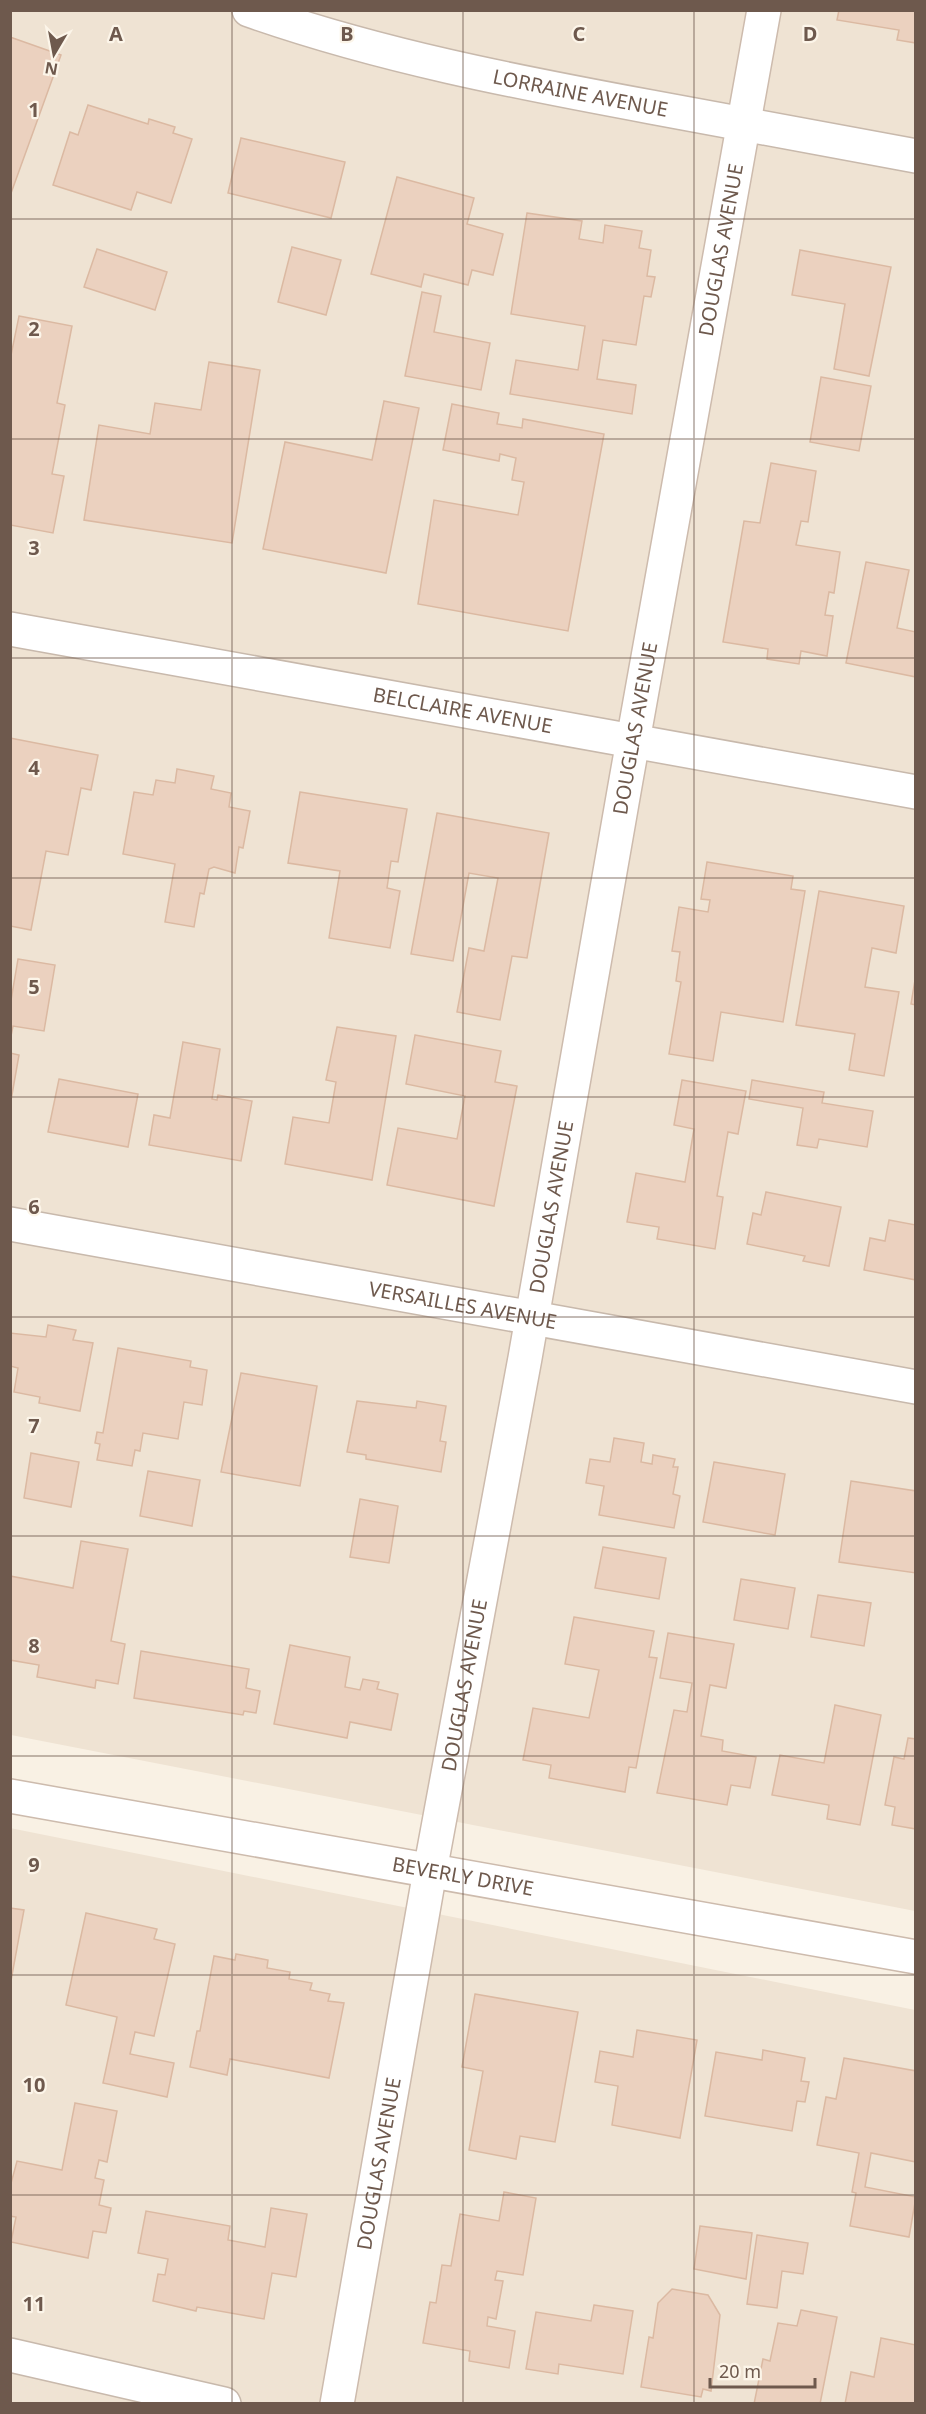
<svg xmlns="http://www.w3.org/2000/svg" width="926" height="2414" viewBox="0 0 926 2414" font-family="'Noto Sans',sans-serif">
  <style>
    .residential { fill: #efe3d3 }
    .building { fill: #ebd1bf; stroke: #dbb9a2; stroke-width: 1.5 }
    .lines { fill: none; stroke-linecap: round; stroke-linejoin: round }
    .street-casing { stroke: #c8b9ac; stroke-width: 36 }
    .secondary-casing { stroke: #cdbbad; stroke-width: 36 }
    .street { stroke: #fff; stroke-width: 33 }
    .secondary { stroke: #fff; stroke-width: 33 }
    .grid { fill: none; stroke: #6e594d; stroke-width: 1.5; stroke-opacity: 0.55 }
    .labels { text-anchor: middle; stroke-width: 4.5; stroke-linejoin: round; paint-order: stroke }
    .street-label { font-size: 20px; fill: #6e594d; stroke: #fcf5e9 }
    .grid-label { font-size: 20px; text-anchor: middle; font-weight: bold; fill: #6e594d; stroke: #fcf5e9; stroke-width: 4.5; stroke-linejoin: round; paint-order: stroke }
  </style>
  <rect width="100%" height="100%" fill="#f9f1e4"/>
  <g class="residential">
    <path d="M10,11h905v1900l-904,-176z"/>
    <path d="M10,1828l905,182v393h-904z"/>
  </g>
  <g class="building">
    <path d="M839,10h77v33l-19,-3 2,-10 -62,-10z"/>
    <path d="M10,37l51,18 -51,141z"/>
    <path d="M88,105l60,19 1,-5 26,8 -2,6 19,6 -21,64 -34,-11 -6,18 -78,-25 17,-53 8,3z"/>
    <path d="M241,138l104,24 -14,56 -103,-25z"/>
    <path d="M397,177l77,21 -7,26 36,10 -10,41 -21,-5 -4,15 -44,-11 -3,13 -50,-13z"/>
    <path d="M527,213l55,8 -3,18 24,4 2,-18 37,6 -3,17 12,2 -4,26 8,1 -4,20 -7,-1 -8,49 -33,-5 -6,39 39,6 -4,29 -122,-20 6,-34 62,10 7,-44 -74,-12z"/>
    <path d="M292,247l49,13 -15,55 -48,-13z"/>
    <path d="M97,249l70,23 -12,38 -71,-23z"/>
    <path d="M800,250l91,17 -22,109 -35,-7 11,-65 -53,-9z"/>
    <path d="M422,292l19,4 -7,36 56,11 -9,47 -76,-14z"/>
    <path d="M19,316l53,10 -15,77 8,2 -13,69 12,2 -11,57 -43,-8v-165z"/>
    <path d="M209,362l51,8 -28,173 -148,-23 15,-95 51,9 5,-31 46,7z"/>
    <path d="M821,377l50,9 -12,65 -49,-9z"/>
    <path d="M384,401l35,7 -33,165 -123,-24 22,-107 87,18z"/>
    <path d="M452,404l47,9 -2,11 25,4 1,-9 81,15 -36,197 -150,-27 16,-104 84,15 6,-33 -12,-2 4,-22 -16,-4 -1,7 -56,-11z"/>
    <path d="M771,463l45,8 -8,51 -7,-1 -5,24 44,7 -6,41 -5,-1 -4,23 8,1 -6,40 -26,-5 -2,13 -32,-5 1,-10 -45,-7 21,-121 16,2z"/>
    <path d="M866,562l43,8 -12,58 19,4v45l-70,-14z"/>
    <path d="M10,738l88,17 -7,35 -10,-2 -13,67 -22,-4 -15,79 -21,-4z"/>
    <path d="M177,769l37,7 -3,13 20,4 -2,14 21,4 -7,37 -4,-1 -4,26 -21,-6 -5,2 -5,25 -4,-1 -6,34 -29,-5 10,-58 -52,-10 11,-62 19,3 3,-15 19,3z"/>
    <path d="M300,792l107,17 -9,53 -7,-1 -4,27 13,3 -10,57 -61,-10 11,-67 -52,-8z"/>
    <path d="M437,813l112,20 -22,125 -15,-2 -12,64 -43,-8 12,-64 15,3 14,-73 -29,-5 -16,88 -42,-7z"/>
    <path d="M707,862l86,14 -2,13 14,2 -22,131 -62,-10 -8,49 -44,-7 12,-72 -5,-1 4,-29 -8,-1 7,-44 29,5 2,-12 -9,-1z"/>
    <path d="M819,891l85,15 -8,47 -24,-5 -7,39 34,5 -15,84 -35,-6 6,-36 -59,-9z"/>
    <path d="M18,959l37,6 -11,66 -31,-5 -3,15v-35z"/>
    <path d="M916,974v31l-5,-1z"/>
    <path d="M337,1027l59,9 -24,144 -87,-16 8,-47 36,6 7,-41 -10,-2z"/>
    <path d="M415,1035l86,16 -6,31 22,4 -23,120 -107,-21 11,-57 59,11 8,-43 -59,-12z"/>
    <path d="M183,1042l37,7 -8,50 5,1 1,-5 34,6 -11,60 -92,-16 5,-30 16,3z"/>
    <path d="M10,1053l9,2 -9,51z"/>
    <path d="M59,1079l79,15 -10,53 -80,-15z"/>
    <path d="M682,1080l64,11 -8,43 -10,-2 -11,64 6,1 -8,52 -58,-10 2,-12 -32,-5 9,-49 49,9 9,-53 -20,-4z"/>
    <path d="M752,1080l72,12 -2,11 51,8 -6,36 -48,-8 -2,9 -20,-3 6,-37 -54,-9z"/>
    <path d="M766,1192l75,15 -12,59 -26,-5 2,-5 -58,-12 6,-31 8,2z"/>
    <path d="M889,1220l27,5v55l-52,-10 6,-32 15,3z"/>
    <path d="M48,1325l28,5 -3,10 20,3 -13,68 -41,-8 1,-6 -26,-5 4,-24 -8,-2v-33l36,4z"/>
    <path d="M118,1348l73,13 -1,6 17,3 -5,35 -18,-3 -6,37 -35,-6 -3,18 -5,-1 -3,16 -35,-6 3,-16 -5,-1 2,-11 6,1z"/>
    <path d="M241,1373l76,13 -17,100 -79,-14z"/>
    <path d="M357,1401l59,7 1,-7 29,5 -6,35 6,1 -5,30 -75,-13v-4l-19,-3z"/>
    <path d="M614,1438l30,5 -3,19 11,2 1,-9 22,4 -2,8h5l-5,27 7,2 -6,32 -75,-13 5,-29 -18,-3 4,-24 20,3z"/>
    <path d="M31,1453l48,9 -8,45 -47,-9z"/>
    <path d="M714,1462l71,12 -10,61 -72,-13z"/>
    <path d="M148,1471l52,9 -8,46 -52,-10z"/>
    <path d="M851,1481l65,10v82l-77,-11z"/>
    <path d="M360,1499l38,7 -9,57 -39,-6z"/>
    <path d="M81,1541l47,8 -17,92 14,3 -7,40 -22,-4 -1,8 -58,-11 2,-12 -29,-5v-84l63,12z"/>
    <path d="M603,1547l63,11 -7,41 -64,-11z"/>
    <path d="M741,1579l54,9 -7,41 -54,-9z"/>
    <path d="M818,1595l53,8 -7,43 -53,-9z"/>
    <path d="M574,1617l80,14 -5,26 8,1 -21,110 -7,-1 -4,25 -76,-14 2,-13 -28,-5 10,-52 56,10 10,-48 -34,-6z"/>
    <path d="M668,1633l66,11 -8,44 -16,-3 -9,51 22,4 -1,11 34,6 -6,31 -19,-3 -4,20 -70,-12 17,-83 13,2 5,-29 -32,-5z"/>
    <path d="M290,1645l60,12 -5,30 15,3 3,-11 16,3 -2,7 21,5 -7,36 -41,-8 -3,16 -73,-14z"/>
    <path d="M141,1651l108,18 -3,19 14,3 -4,22 -12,-2 -1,4 -109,-17z"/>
    <path d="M835,1705l46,10 -21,110 -33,-6 2,-14 -57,-10 8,-40 44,8z"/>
    <path d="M908,1738l8,1v90l-24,-4 3,-18 -10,-2 9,-48 10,2z"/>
    <path d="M10,1908l14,2 -14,76z"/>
    <path d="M86,1913l71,16 -3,10 21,5 -21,92 -19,-4 -5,22 44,9 -7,34 -64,-14 14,-66 -51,-12z"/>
    <path d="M236,1954l32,6 -1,8 23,4 -1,7 23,4 -2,7 20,4 -2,7 16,2 -15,75 -99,-19 -3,16 -37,-8 7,-36h3l14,-75 21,4z"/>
    <path d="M475,1994l103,18 -23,130 -35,-6 -4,23 -47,-9 14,-79 -21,-4z"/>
    <path d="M637,2030l60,10 -17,98 -68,-13 6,-39 -23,-4 5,-31 33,6z"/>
    <path d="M763,2050l42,8 -4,23 8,1 -4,20 -8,-1 -5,30 -87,-15 11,-64 46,8z"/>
    <path d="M844,2058l72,13v91l-45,-9 -6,34 51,10 -7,40 -59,-11 6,-33 -4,-1 7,-39 -42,-8 9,-48 10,2z"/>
    <path d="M75,2103l42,8 -10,51 -8,-2 -4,18 9,2 -5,25 12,3 -5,25 -13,-2 -5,27 -77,-16 5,-25 -6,-1v-29l7,-26 45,9z"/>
    <path d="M504,2192l32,6 -13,77 -26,-4 -2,9 8,1 -7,38 -8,-2 -1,9 28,5 -6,37 -40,-7 1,-10 -47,-8 7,-41 6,1 6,-38 9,1 9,-52 39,7z"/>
    <path d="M271,2208l36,6 -11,63 -24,-4 -8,46 -67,-12 -1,4 -43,-10 5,-27 7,1 3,-16 -30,-6 8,-42 84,15 -2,14 37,7z"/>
    <path d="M700,2226l52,7 -6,46 -52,-10z"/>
    <path d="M757,2235l51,8 -5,31 -21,-3 -5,37 -30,-4z"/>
    <path d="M672,2289l36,6 12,20 -9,76 -8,-2 -2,8 -60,-10 8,-50 4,1 5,-35z"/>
    <path d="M594,2305l39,6 -10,63 -64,-10 -1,10 -32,-5 10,-57 55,9z"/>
    <path d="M801,2310l36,7 -17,87h-66l9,-45 7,2 8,-38 19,3z"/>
    <path d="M881,2338l35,7v59h-71l6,-32 23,5z"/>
  </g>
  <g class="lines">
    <g class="street-casing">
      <g id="street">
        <path id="s1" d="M249,10c131,46 267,72 402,97 88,16 176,33 265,49"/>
        <path id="s2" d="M10,629l906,163"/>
        <path id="s3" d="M10,1224l906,163"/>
        <path d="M10,2355l214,49"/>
      </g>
    </g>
    <g class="secondary-casing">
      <g id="secondary">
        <path id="s4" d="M10,1796l906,161"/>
        <path id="s5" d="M337,2404l93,-533 95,-513 101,-578 138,-770"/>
      </g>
    </g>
    <use href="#street" class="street"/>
    <use href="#secondary" class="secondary"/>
  </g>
  <path class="grid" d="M232,10v2394M463,10v2394M694,10v2394M10,219h906M10,439h906M10,658h906M10,878h906M10,1097h906M10,1317h906M10,1536h906M10,1756h906M10,1975h906M10,2195h906"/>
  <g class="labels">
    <g class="street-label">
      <text dy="7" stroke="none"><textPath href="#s1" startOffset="342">LORRAINE AVENUE</textPath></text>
      <text dy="7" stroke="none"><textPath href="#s5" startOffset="2188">DOUGLAS AVENUE</textPath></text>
      <text dy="7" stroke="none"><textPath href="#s2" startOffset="460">BELCLAIRE AVENUE</textPath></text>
      <text dy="7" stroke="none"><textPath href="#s5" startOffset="1702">DOUGLAS AVENUE</textPath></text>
      <text dy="7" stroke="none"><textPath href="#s5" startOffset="1216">DOUGLAS AVENUE</textPath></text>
      <text dy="7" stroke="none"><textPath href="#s3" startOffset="460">VERSAILLES AVENUE</textPath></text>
      <text dy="7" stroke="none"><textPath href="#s5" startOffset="730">DOUGLAS AVENUE</textPath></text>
      <text dy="7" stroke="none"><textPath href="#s4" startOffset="460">BEVERLY DRIVE</textPath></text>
      <text dy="7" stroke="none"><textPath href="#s5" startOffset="244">DOUGLAS AVENUE</textPath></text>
    </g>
  </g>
  <g class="grid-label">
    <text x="116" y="41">A</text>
    <text x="347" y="41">B</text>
    <text x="579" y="41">C</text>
    <text x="810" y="41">D</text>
    <text x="34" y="117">1</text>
    <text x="34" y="336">2</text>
    <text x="34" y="555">3</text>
    <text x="34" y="775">4</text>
    <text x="34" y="994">5</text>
    <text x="34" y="1214">6</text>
    <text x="34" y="1433">7</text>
    <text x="34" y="1653">8</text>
    <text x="34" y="1872">9</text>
    <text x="34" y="2092">10</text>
    <text x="34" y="2311">11</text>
  </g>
  <rect width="926" height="2414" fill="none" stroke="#6e594d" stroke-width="24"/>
  <g transform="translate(54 54) rotate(190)" stroke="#fcf5e9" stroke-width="4.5" paint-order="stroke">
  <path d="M0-4.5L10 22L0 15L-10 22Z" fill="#6e594d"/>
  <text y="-9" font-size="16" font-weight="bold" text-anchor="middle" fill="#6e594d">N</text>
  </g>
  <path d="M710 2378v9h105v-9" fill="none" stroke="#6e594d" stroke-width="3"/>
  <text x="719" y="2378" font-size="18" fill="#6e594d" stroke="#fcf5e9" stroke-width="4.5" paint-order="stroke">20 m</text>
</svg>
